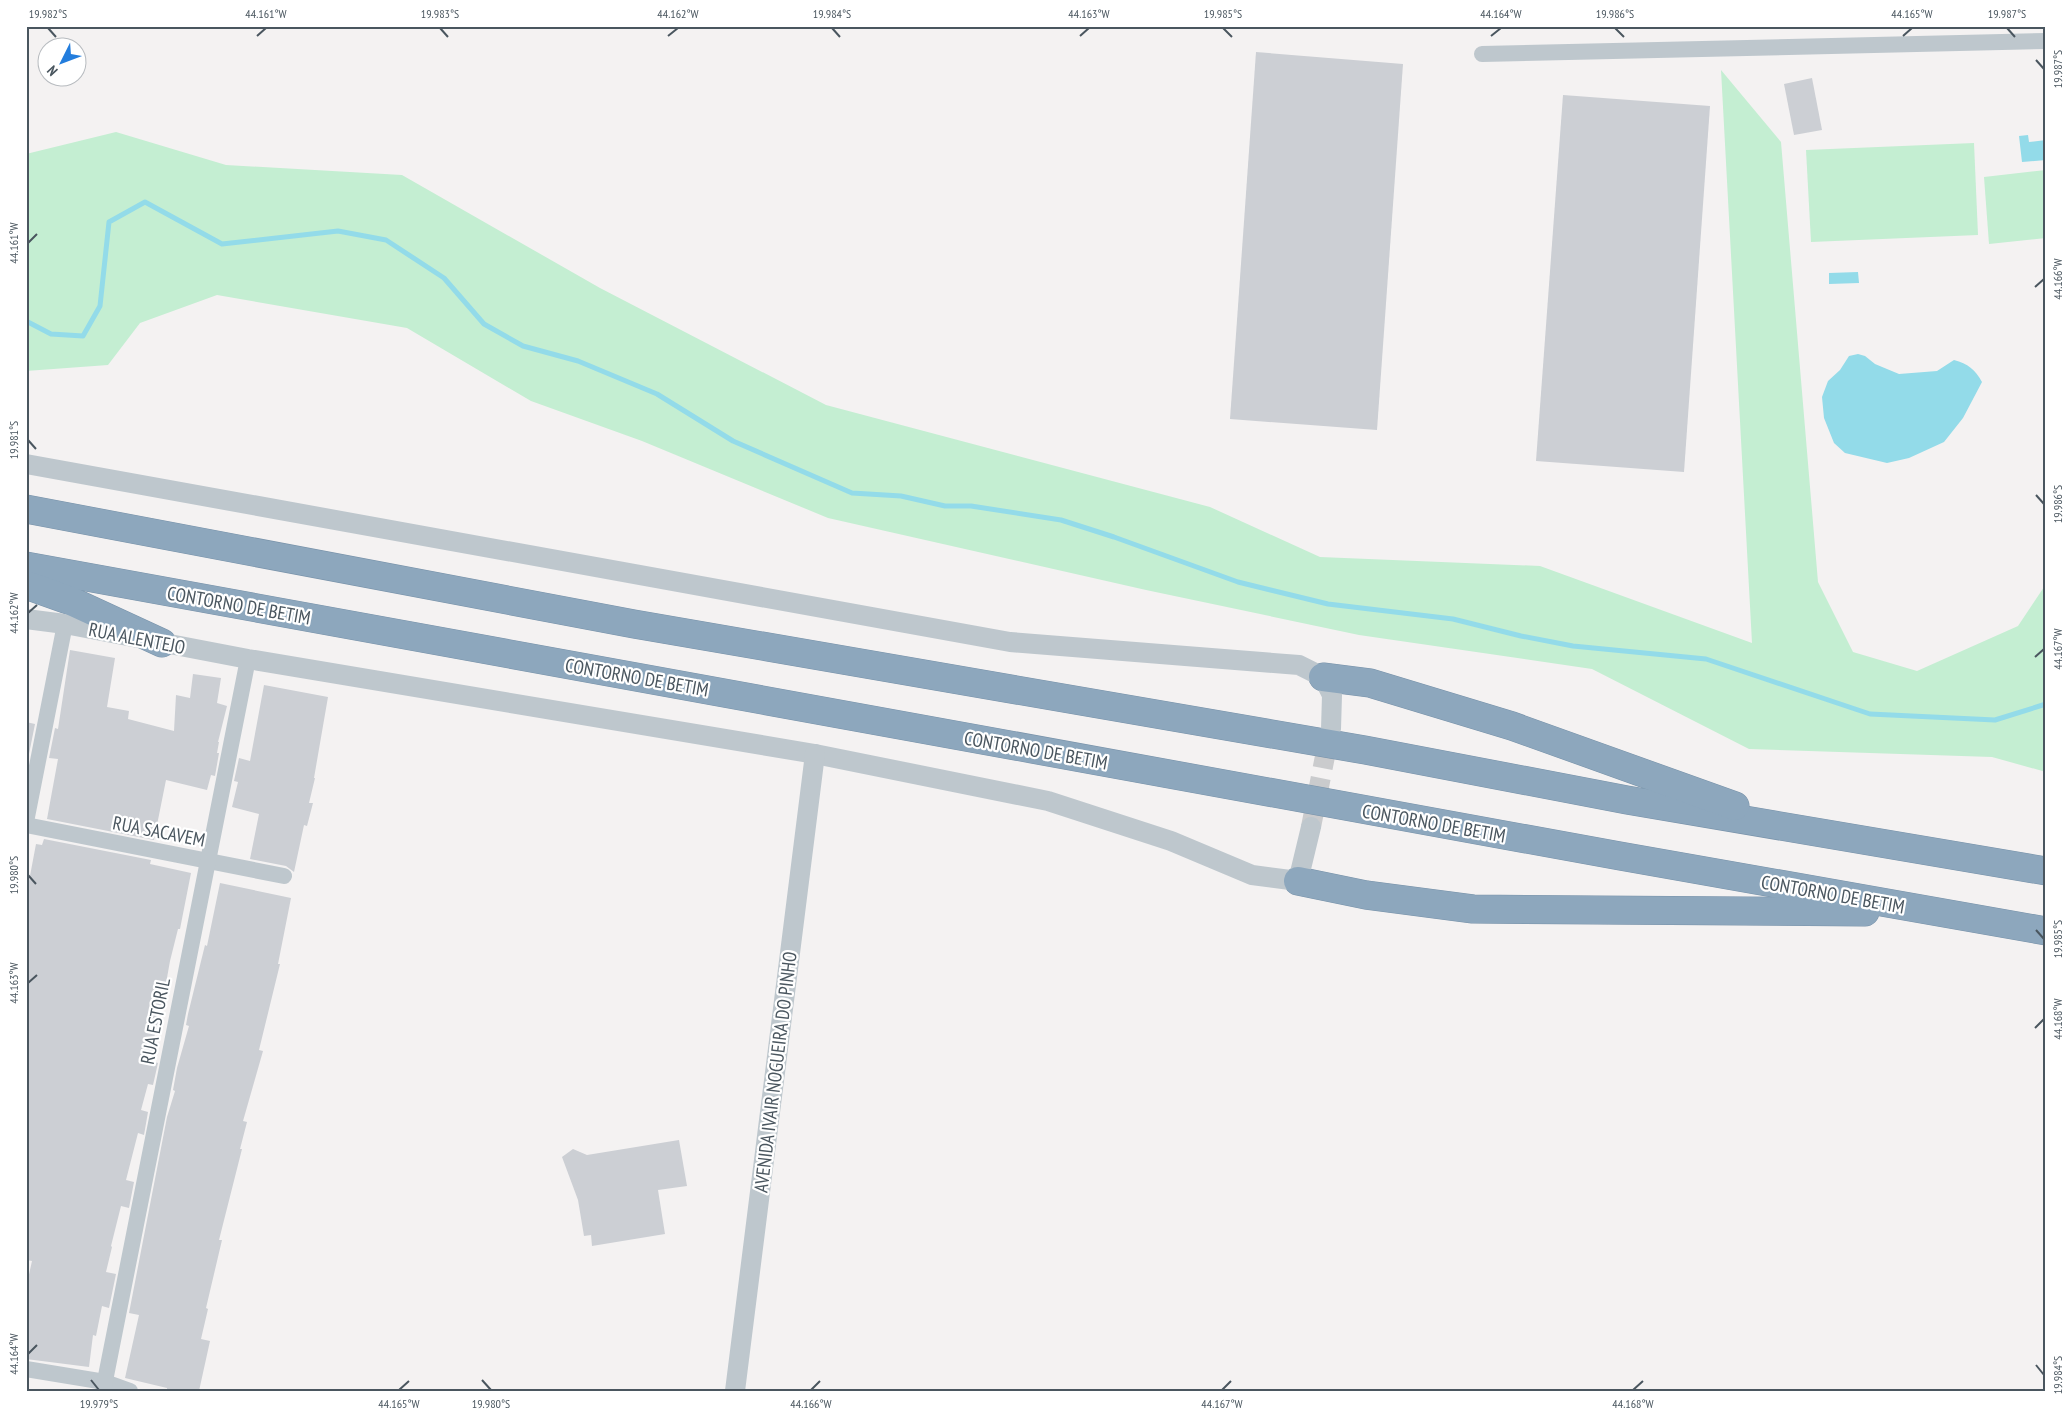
<svg xmlns="http://www.w3.org/2000/svg" width="2072" height="1417" viewBox="0 0 2072 1417" font-family="'PT Sans Narrow',sans-serif">
  <style>
    .green { fill: #c4eed2 }
    .water { fill: #93dbe9 }
    .lines { fill: none; stroke-linecap: round; stroke-linejoin: round }
    .stream { stroke: #93dbe9; stroke-width: 5 }
    .building { fill: #cccfd4 }
    .tertiary-tunnel { stroke: #cacbcd; stroke-width: 20; stroke-dasharray: 20 10; stroke-linecap: butt }
    .motorway-casing { stroke: #7892a9; stroke-width: 29 }
    .minor { stroke: #bec7cd; stroke-width: 16 }
    .tertiary { stroke: #bec7cd; stroke-width: 20 }
    .motorway { stroke: #8da7bd; stroke-width: 28 }
    .ticks { fill: none; stroke: #4a565f; stroke-width: 2 }
    .labels { text-anchor: middle; stroke-width: 4.5; stroke-linejoin: round; paint-order: stroke }
    .street-label { font-size: 19px; fill: #4a565f; stroke: #fff }
    .neatline { fill: none; stroke: #4a565f; stroke-width: 2 }
    .ticks-label { font-size: 12px; text-anchor: middle; fill: #4a565f }
  </style>
  <rect width="100%" height="100%" fill="#f4f2f2"/>
  <g class="green">
    <path d="M1721,70l60,72 37,440 35,70 64,19 101,-45 28,-42v188l-54,-15 -243,-8 -157,-80 -233,-34 -213,-45 -318,-72 -186,-77 -111,-40 -124,-73 -190,-33 -77,28 -32,42 -82,6v-217l90,-22 110,33 176,10 198,113 226,117 384,102 110,50 220,9 212,77z"/>
    <path d="M1974,143l4,92 -167,7 -5,-92z"/>
    <path d="M2046,170v68l-57,6 -5,-67z"/>
  </g>
  <g class="water">
    <path d="M2028,135l1,7 17,-2v20l-24,2 -3,-26z"/>
    <path d="M1858,272l1,11 -30,1v-11z"/>
    <path d="M1858,354l7,2 10,8 24,10 38,-3 17,-11c14,4 21,9 28,22l-19,36 -19,24 -35,16 -22,5 -42,-10 -11,-10 -10,-25 -2,-21 6,-16 12,-11 9,-14z"/>
  </g>
  <g class="lines">
    <path class="stream" d="M26,321l25,13 32,2 17,-30 9,-84 36,-20 77,42 116,-13 48,9 58,38 40,46 39,22 55,15 79,33 76,47 119,52 49,3 44,10h26l90,14 53,17 124,45 90,22 125,15 68,17 52,10 133,13 164,55 125,6 51,-16"/>
  </g>
  <g class="building">
    <path d="M1256,52l147,12 -26,366 -147,-11z"/>
    <path d="M1812,78l10,52 -28,5 -10,-51z"/>
    <path d="M1563,95l147,11 -26,366 -148,-11z"/>
    <path d="M70,650l45,8 -8,49 22,4 -1,8 46,12 2,-36 14,3 3,-24 28,4 -4,25 10,3 -9,36h1l-2,11h2l-4,23 -4,-1 -4,15 -41,-10 -12,60 -107,-21 11,-60 -9,-1 6,-30 3,1z"/>
    <path d="M264,685l64,12 -14,81h1l-6,25h4l-6,23 -3,-1 -10,47 -8,-6 -36,-7 9,-45 -27,-7 6,-25 -4,-1 5,-23 11,3z"/>
    <path d="M26,722l9,2 -6,30h-3z"/>
    <path d="M44,839l107,21 -1,4 41,9 -11,56h-2l-8,32 -5,28h2l-16,60h3l-3,12 7,2 -5,22 -5,-1 -7,26 7,2 -4,23 -6,-2 -12,47 8,2 -5,26 -8,-2 -10,40 1,1 -6,25 10,2 -7,34 -7,-2 -6,30 -3,-1 -4,32 -63,-8v-71l6,-27 -6,-1v-363l10,-53 6,1z"/>
    <path d="M220,883l71,15 -13,66h2l-21,86 4,1 -20,70 4,1 -7,27h2l-23,91h3l-16,68 2,1 -7,30 9,2 -11,50h-32v-3l-42,-10 14,-63 -10,-2 38,-196 8,-26 -2,-1 4,-22 12,-42 -3,-1 2,-11 17,-69 2,1z"/>
    <path d="M679,1140l8,46 -29,4 7,44 -73,12 -1,-11 -7,1 -6,-36 -16,-43 11,-8 14,6z"/>
  </g>
  <g class="lines">
    <path class="tertiary-tunnel" d="M1311,827l19,-96"/>
    <g class="motorway-casing">
      <g id="motorway">
        <path d="M26,509l608,115 731,126 262,50 419,71"/>
        <path d="M26,566l1594,290 426,75"/>
        <path d="M26,585l45,16 91,42"/>
        <path d="M1323,677l47,6 142,43 223,80"/>
        <path d="M1298,881l68,14 107,14 392,3"/>
      </g>
    </g>
    <g class="minor">
      <path d="M1482,54l564,-13"/>
      <path d="M26,822l39,-198"/>
      <path d="M26,825l258,51"/>
      <path d="M26,1369l79,13 25,9"/>
      <path d="M103,1391l145,-732"/>
    </g>
    <g class="tertiary">
      <path d="M26,464l984,178 289,23 24,12 9,18 -1,34"/>
      <path d="M26,619l39,5 183,35 567,95 233,47 123,40 81,34 46,6 13,-54"/>
      <path d="M735,1391l80,-637"/>
    </g>
    <use href="#motorway" class="motorway"/>
  </g>
  <path class="ticks" d="M48,28l8,9M440,28l8,9M832,28l8,9M1223,28l9,9M1615,28l9,9M2007,28l8,9M257,36l9,-8M668,36l10,-8M1080,36l9,-8M1491,36l10,-8M1903,36l9,-8M2036,60l8,9M28,243l9,-9M2035,287l9,-8M28,440l8,9M2036,495l8,9M28,613l9,-8M2035,657l9,-8M28,875l8,9M2036,930l8,9M28,983l9,-8M2035,1028l9,-9M28,1354l9,-9M2036,1365l8,10M91,1380l8,10M482,1380l9,10M399,1390l10,-9M811,1390l9,-9M1222,1390l9,-9M1633,1390l10,-9"/>
  <g class="labels">
    <g class="street-label">
      <text transform="translate(239 605) rotate(10)" y="7">CONTORNO DE BETIM</text>
      <text transform="translate(137 638) rotate(11)" y="7">RUA ALENTEJO</text>
      <text transform="translate(637 677) rotate(10)" y="7">CONTORNO DE BETIM</text>
      <text transform="translate(1036 750) rotate(10)" y="7">CONTORNO DE BETIM</text>
      <text transform="translate(1434 823) rotate(10)" y="7">CONTORNO DE BETIM</text>
      <text transform="translate(159 831) rotate(11)" y="7">RUA SACAVEM</text>
      <text transform="translate(1833 894) rotate(10)" y="7">CONTORNO DE BETIM</text>
      <text transform="translate(155 1021) rotate(-79)" y="7">RUA ESTORIL</text>
      <text transform="translate(775 1072) rotate(-83)" y="7">AVENIDA IVAIR NOGUEIRA DO PINHO</text>
    </g>
  </g>
  <rect width="2072" height="1417" fill="none" stroke="#ffffff" stroke-width="55"/>
  <g transform="translate(62 62) rotate(228)"><circle r="24" fill="#ffffff" stroke="#b7bbbf"/>
  <path d="M0-4L9 19L0 12L-9 19Z" fill="#237ddd"/>
  <text y="-8" font-size="14" font-weight="bold" text-anchor="middle" fill="#4a565f">N</text>
  </g>
  <rect x="28" y="28" width="2016" height="1362" class="neatline"/>
  <g class="ticks-label">
    <text x="48" y="18">19.982°S</text>
    <text x="266" y="18">44.161°W</text>
    <text x="440" y="18">19.983°S</text>
    <text x="678" y="18">44.162°W</text>
    <text x="832" y="18">19.984°S</text>
    <text x="1089" y="18">44.163°W</text>
    <text x="1223" y="18">19.985°S</text>
    <text x="1501" y="18">44.164°W</text>
    <text x="1615" y="18">19.986°S</text>
    <text x="1912" y="18">44.165°W</text>
    <text x="2007" y="18">19.987°S</text>
    <text transform="translate(2058 69) rotate(-90)" y="4">19.987°S</text>
    <text transform="translate(14 243) rotate(-90)" y="4">44.161°W</text>
    <text transform="translate(2058 279) rotate(-90)" y="4">44.166°W</text>
    <text transform="translate(14 440) rotate(-90)" y="4">19.981°S</text>
    <text transform="translate(2058 504) rotate(-90)" y="4">19.986°S</text>
    <text transform="translate(14 613) rotate(-90)" y="4">44.162°W</text>
    <text transform="translate(2058 649) rotate(-90)" y="4">44.167°W</text>
    <text transform="translate(14 875) rotate(-90)" y="4">19.980°S</text>
    <text transform="translate(2058 939) rotate(-90)" y="4">19.985°S</text>
    <text transform="translate(14 983) rotate(-90)" y="4">44.163°W</text>
    <text transform="translate(2058 1019) rotate(-90)" y="4">44.168°W</text>
    <text transform="translate(14 1354) rotate(-90)" y="4">44.164°W</text>
    <text transform="translate(2058 1375) rotate(-90)" y="4">19.984°S</text>
    <text x="99" y="1408">19.979°S</text>
    <text x="399" y="1408">44.165°W</text>
    <text x="491" y="1408">19.980°S</text>
    <text x="811" y="1408">44.166°W</text>
    <text x="1222" y="1408">44.167°W</text>
    <text x="1633" y="1408">44.168°W</text>
  </g>
</svg>
